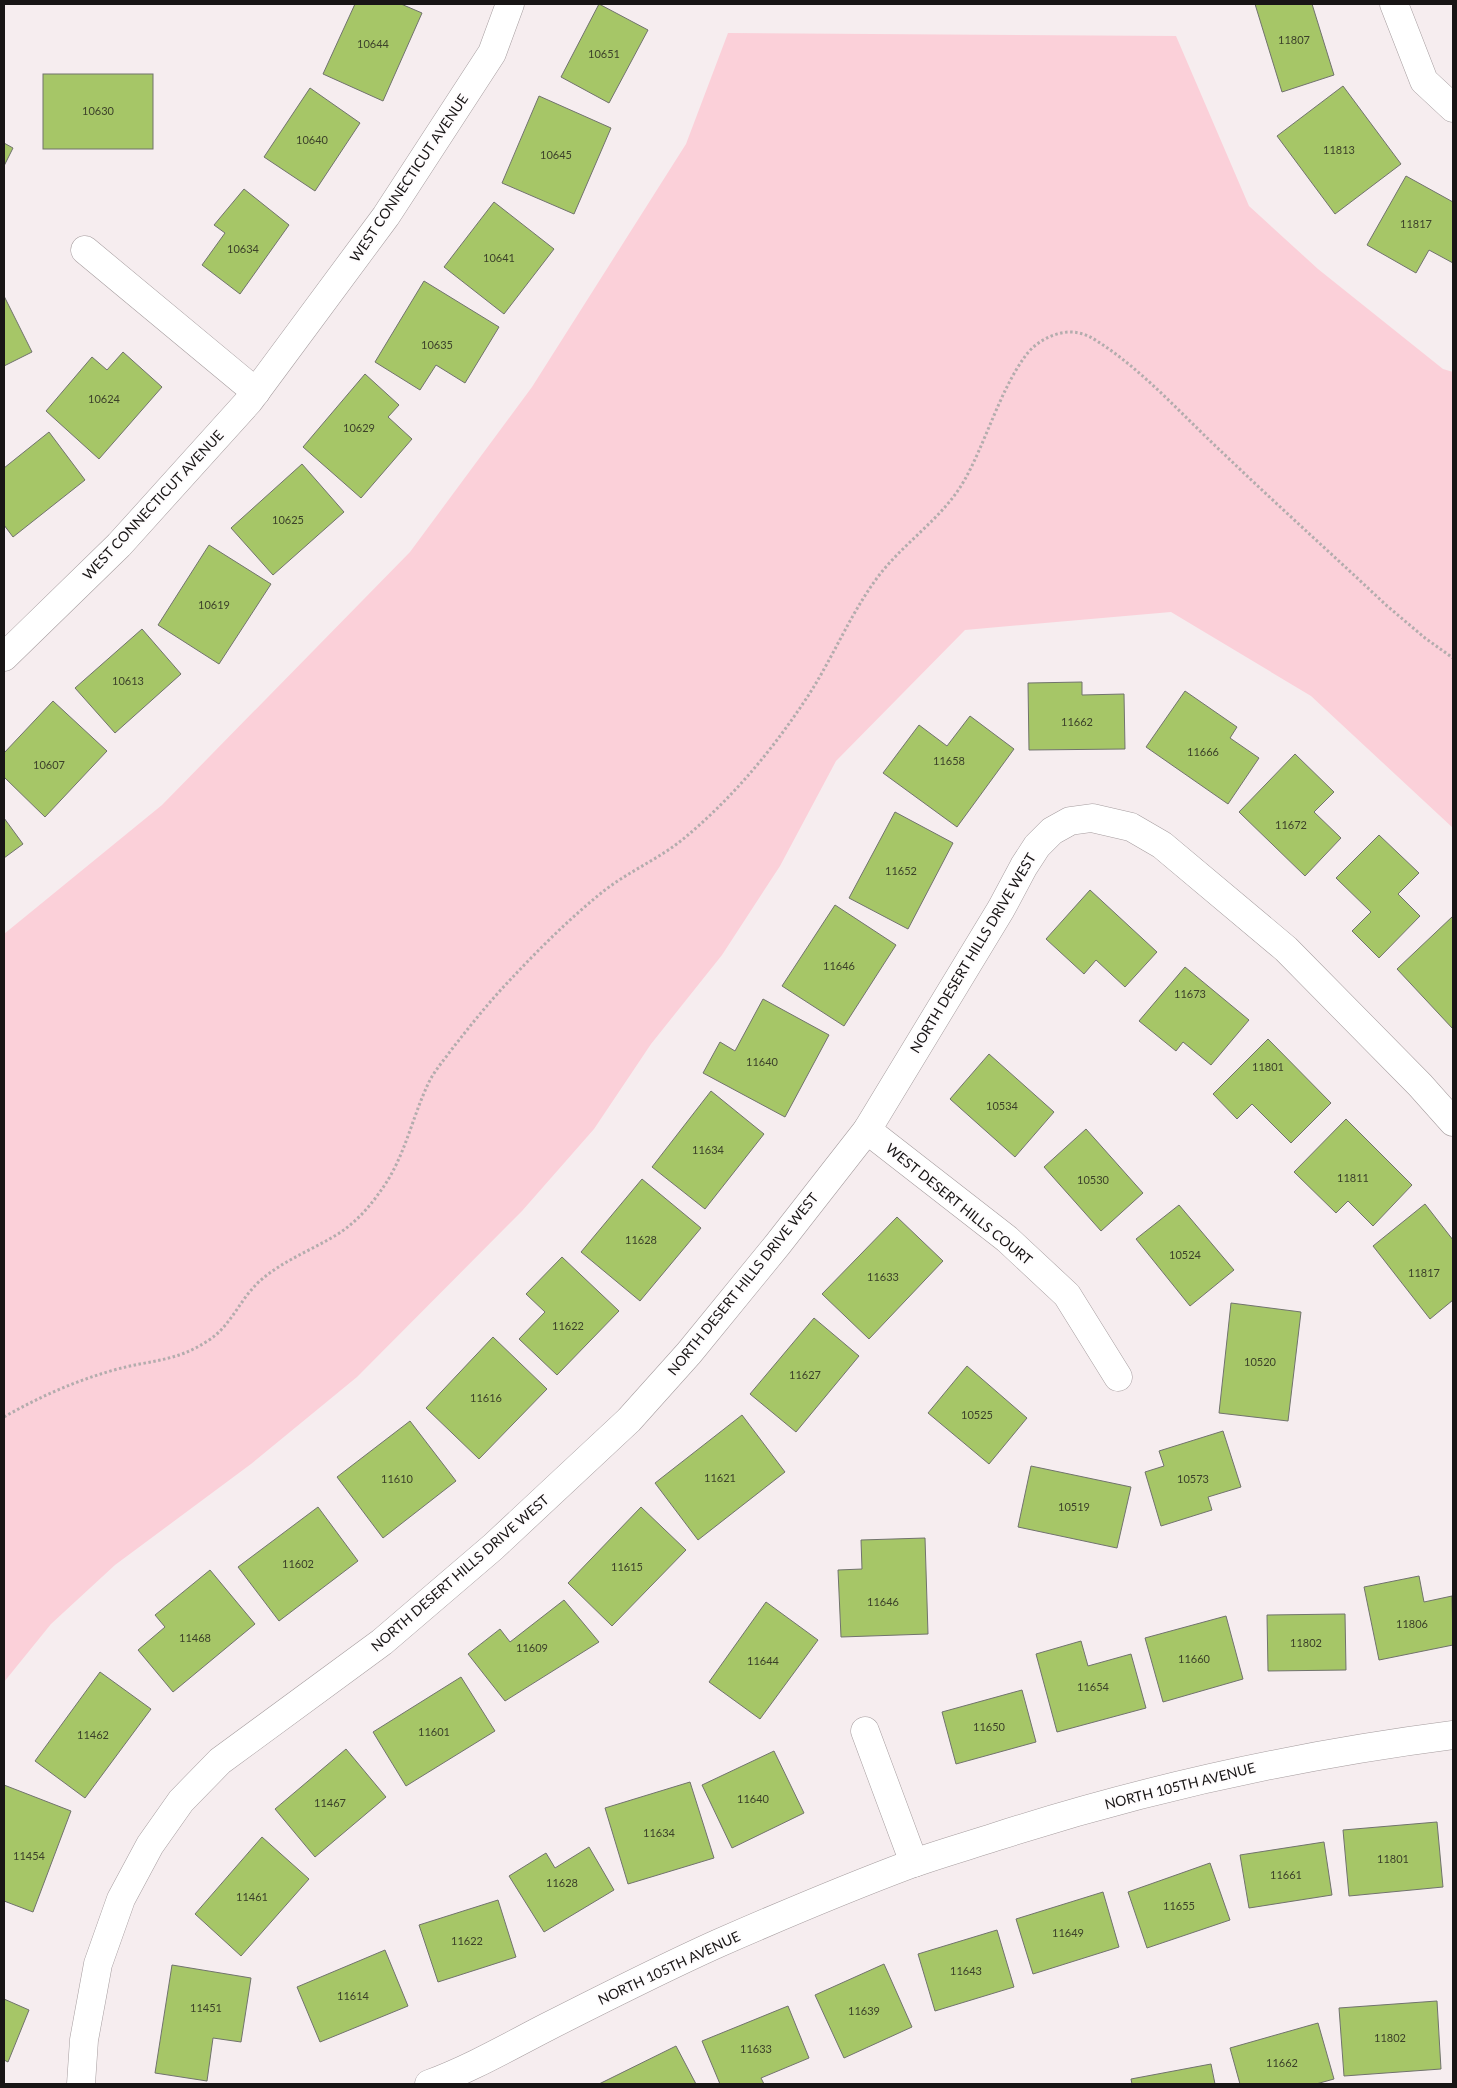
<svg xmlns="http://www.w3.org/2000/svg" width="1457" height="2088" viewBox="0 0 1457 2088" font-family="Lato,sans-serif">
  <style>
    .green { fill: #fbd0d9 }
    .building { fill: #a6c667; stroke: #71736d }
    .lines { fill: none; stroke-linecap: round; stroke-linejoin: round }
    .street-casing { stroke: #a69d9f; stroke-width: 29 }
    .path { stroke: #b3acad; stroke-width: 3; stroke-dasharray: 2.5 2.5; stroke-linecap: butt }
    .street { stroke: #fff; stroke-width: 28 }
    .labels { text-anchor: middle; stroke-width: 4; stroke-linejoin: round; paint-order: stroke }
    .number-label { font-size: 11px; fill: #3c412a }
    .street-label { font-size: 14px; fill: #181515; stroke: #fefcfd }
  </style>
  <rect width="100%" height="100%" fill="#f6edef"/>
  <path class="green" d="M728,33l448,3 73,170 69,63 125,100 10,3v456l-142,-132 -140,-84 -206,18 -129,131 -56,105 -58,89 -71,89 -57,85 -72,82 -165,166 -106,87 -136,101 -64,59 -47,58v-748l158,-129 248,-253 122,-165 154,-243z"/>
  <g class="building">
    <path d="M355,4h46l21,9 -39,88 -60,-27z"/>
    <path d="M599,4l49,26 -39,73 -48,-26z"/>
    <path d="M1255,4h57l22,71 -52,17z"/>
    <rect x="43" y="74" width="110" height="75"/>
    <path d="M1343,86l58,78 -66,50 -58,-78z"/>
    <path d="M310,88l50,35 -45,68 -51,-34z"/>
    <path d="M539,96l72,32 -37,86 -72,-31z"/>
    <path d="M4,143l9,5 -9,18z"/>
    <path d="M1406,176l47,26v61l-24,-13 -13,23 -49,-28z"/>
    <path d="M244,189l45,36 -49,69 -38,-29 23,-32 -11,-8z"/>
    <path d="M494,202l60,47 -50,65 -60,-47z"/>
    <path d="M424,281l75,46 -34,56 -29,-18 -16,25 -45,-28z"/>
    <path d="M4,296l28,56 -28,14z"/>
    <path d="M123,352l39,35 -63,72 -53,-48 46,-54 15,13z"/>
    <path d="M365,374l34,31 -11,12 24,22 -51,59 -58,-51z"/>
    <path d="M49,432l36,48 -72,57 -9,-12v-57z"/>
    <path d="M302,464l42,48 -71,63 -42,-47z"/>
    <path d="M209,545l62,39 -52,80 -61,-39z"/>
    <path d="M142,629l39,45 -66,59 -40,-45z"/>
    <path d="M1082,682v13l42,-1 1,55 -96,1 -1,-67z"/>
    <path d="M1185,691l52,36 -7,11 29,20 -31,46 -82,-57z"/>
    <path d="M53,701l54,50 -62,66 -41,-40v-24z"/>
    <path d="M970,716l44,33 -57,78 -74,-54 36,-48 28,21z"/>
    <path d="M1295,754l39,38 -20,20 27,26 -36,38 -66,-64z"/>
    <path d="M895,812l58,31 -45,86 -59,-31z"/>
    <path d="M4,818l19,26 -19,14z"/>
    <path d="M1379,835l40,38 -21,21 22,22 -41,42 -27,-27 19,-19 -35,-34z"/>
    <path d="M1090,890l67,62 -32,35 -29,-27 -12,14 -38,-35z"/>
    <path d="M835,905l61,40 -52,81 -62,-40z"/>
    <path d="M1453,916v113l-56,-60z"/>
    <path d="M1185,967l64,53 -38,45 -28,-23 -7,9 -37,-30z"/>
    <path d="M763,999l66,36 -44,82 -82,-44 17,-31 15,9z"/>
    <path d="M1268,1039l63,64 -40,40 -39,-39 -15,15 -24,-25z"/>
    <path d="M989,1054l65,58 -39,45 -65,-58z"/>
    <path d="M711,1091l53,43 -59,75 -53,-42z"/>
    <path d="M1346,1119l66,66 -39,41 -25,-25 -12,12 -42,-41z"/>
    <path d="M1086,1129l57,64 -42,38 -57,-64z"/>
    <path d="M642,1179l59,49 -61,73 -59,-49z"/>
    <path d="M1425,1204l28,36v60l-23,19 -57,-73z"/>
    <path d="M1179,1205l55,65 -44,36 -54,-67z"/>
    <path d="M897,1217l46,44 -74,78 -47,-45z"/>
    <path d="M562,1257l57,54 -62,64 -38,-36 26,-27 -19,-18z"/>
    <path d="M1231,1303l70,9 -13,109 -69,-8z"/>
    <path d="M814,1318l45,38 -63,76 -46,-38z"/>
    <path d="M493,1337l54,52 -68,70 -53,-51z"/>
    <path d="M967,1366l60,52 -38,46 -61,-51z"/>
    <path d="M742,1415l43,57 -87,68 -43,-57z"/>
    <path d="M410,1421l46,60 -73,57 -46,-61z"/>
    <path d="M1223,1431l18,56 -33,10 4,13 -51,16 -16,-54 19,-6 -5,-15z"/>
    <path d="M1031,1466l100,21 -14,61 -99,-21z"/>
    <path d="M318,1507l40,54 -79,60 -41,-54z"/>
    <path d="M641,1507l45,43 -74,76 -44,-43z"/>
    <path d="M925,1538l3,96 -87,3 -3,-67 24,-1 -1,-29z"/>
    <path d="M210,1570l45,54 -82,68 -35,-42 27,-23 -10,-12z"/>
    <path d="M1419,1576l5,26 28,-6 1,49 -74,15 -15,-73z"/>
    <path d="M564,1600l35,42 -94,59 -37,-47 32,-25 10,13z"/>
    <path d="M766,1602l52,38 -58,79 -51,-37z"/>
    <path d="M1345,1614l1,56 -78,1 -1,-56z"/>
    <path d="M1226,1616l17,63 -80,23 -18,-64z"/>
    <path d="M1081,1641l7,25 43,-12 15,54 -89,24 -21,-78z"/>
    <path d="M100,1672l51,37 -66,89 -50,-37z"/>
    <path d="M461,1677l34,54 -89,55 -33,-54z"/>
    <path d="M1022,1690l14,52 -80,22 -14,-52z"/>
    <path d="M346,1749l40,48 -71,60 -40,-48z"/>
    <path d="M774,1751l30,62 -72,35 -30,-63z"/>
    <path d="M690,1782l24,76 -86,26 -23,-76z"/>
    <path d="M4,1785l67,26 -38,101 -29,-11z"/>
    <path d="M1437,1822l6,65 -94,9 -6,-66z"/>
    <path d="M262,1837l47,42 -68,77 -46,-42z"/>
    <path d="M1324,1842l8,53 -83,13 -9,-53z"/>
    <path d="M589,1847l25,43 -70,42 -35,-56 37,-23 9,15z"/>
    <path d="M1210,1863l20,57 -83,28 -19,-56z"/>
    <path d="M1103,1892l16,55 -86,27 -17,-55z"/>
    <path d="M498,1900l18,57 -78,25 -19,-57z"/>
    <path d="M997,1930l17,57 -79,24 -17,-57z"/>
    <path d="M385,1950l23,56 -88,36 -23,-55z"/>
    <path d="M884,1964l28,63 -68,31 -29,-63z"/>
    <path d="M172,1965l79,13 -10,64 -28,-4 -6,43 -52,-8z"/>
    <path d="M4,1999l25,11 -21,52 -4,-2z"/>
    <path d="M1437,2001l4,68 -97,7 -5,-68z"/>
    <path d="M788,2006l21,52 -48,20 3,6h-44l-18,-43z"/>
    <path d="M1318,2023l16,56 -18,5h-76l-10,-36z"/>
    <path d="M676,2046l20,38h-97z"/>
    <path d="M1211,2064l4,20h-83l-1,-5z"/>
  </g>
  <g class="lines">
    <g class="street-casing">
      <g id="street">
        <path d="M1394,4l30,77 29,27"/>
        <path d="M85,250l171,142"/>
        <path d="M4,657l115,-112 130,-144 137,-185 106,-163 18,-49"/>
        <path d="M867,1130l140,109 60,56 51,82"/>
        <path d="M865,1731l49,132"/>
        <path d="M81,2084l3,-44 14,-76 23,-65 29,-54 31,-44 39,-40 162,-119 111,-95 136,-127 60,-67 89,-109 89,-114 134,-221 23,-43 13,-20 15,-15 18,-10 22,-3 39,9 31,18 124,104 134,136 33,37"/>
        <path d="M429,2084c41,-15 79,-37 118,-57 57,-29 114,-58 172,-84 64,-28 128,-55 192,-79 28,-10 56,-18 84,-27 149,-48 303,-82 458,-102"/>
      </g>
    </g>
    <path class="path" d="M4,1417c35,-20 71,-36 110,-47 35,-10 63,-8 95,-30 23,-15 31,-42 52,-60 23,-20 51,-30 77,-46 20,-13 35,-31 48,-51 20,-31 27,-68 43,-101 6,-12 15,-22 23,-33 18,-23 37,-47 58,-69 29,-31 61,-63 95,-90 26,-20 58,-33 83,-55 46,-39 85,-86 118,-136 26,-39 43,-83 71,-121 26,-35 65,-59 87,-97 22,-39 36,-91 62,-126 10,-13 26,-22 43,-23 11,0 19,3 28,9 47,30 86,75 127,113 53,51 108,100 162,151l39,33 28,20"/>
    <use href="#street" class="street"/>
  </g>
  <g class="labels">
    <g class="number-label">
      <text x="1294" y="44">11807</text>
      <text x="373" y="48">10644</text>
      <text x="604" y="58">10651</text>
      <text x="98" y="115">10630</text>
      <text x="312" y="144">10640</text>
      <text x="1339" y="154">11813</text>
      <text x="556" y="159">10645</text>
      <text x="1416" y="228">11817</text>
      <text x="243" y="253">10634</text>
      <text x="499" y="262">10641</text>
      <text x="437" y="349">10635</text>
      <text x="104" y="403">10624</text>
      <text x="359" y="432">10629</text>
      <text x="288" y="524">10625</text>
      <text x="214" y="609">10619</text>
      <text x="128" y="685">10613</text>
      <text x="1077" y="726">11662</text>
      <text x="1203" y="756">11666</text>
      <text x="949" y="765">11658</text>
      <text x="49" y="769">10607</text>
      <text x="1291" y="829">11672</text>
      <text x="901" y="875">11652</text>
      <text x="839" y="970">11646</text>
      <text x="1190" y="998">11673</text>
      <text x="762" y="1066">11640</text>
      <text x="1268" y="1071">11801</text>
      <text x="1002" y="1110">10534</text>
      <text x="708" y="1154">11634</text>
      <text x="1353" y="1182">11811</text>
      <text x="1093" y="1184">10530</text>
      <text x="641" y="1244">11628</text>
      <text x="1185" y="1259">10524</text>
      <text x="1424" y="1277">11817</text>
      <text x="883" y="1281">11633</text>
      <text x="568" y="1330">11622</text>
      <text x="1260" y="1366">10520</text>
      <text x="805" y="1379">11627</text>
      <text x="486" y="1402">11616</text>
      <text x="977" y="1419">10525</text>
      <text x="720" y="1482">11621</text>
      <text x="397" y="1483">11610</text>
      <text x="1193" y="1483">10573</text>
      <text x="1074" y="1511">10519</text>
      <text x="298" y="1568">11602</text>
      <text x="627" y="1571">11615</text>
      <text x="883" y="1606">11646</text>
      <text x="1412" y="1628">11806</text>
      <text x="195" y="1642">11468</text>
      <text x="1306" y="1647">11802</text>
      <text x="532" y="1652">11609</text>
      <text x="1194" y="1663">11660</text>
      <text x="763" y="1665">11644</text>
      <text x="1093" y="1691">11654</text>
      <text x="989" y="1731">11650</text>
      <text x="434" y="1736">11601</text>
      <text x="93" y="1739">11462</text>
      <text x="753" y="1803">11640</text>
      <text x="330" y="1807">11467</text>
      <text x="659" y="1837">11634</text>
      <text x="29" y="1860">11454</text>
      <text x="1393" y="1863">11801</text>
      <text x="1286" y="1879">11661</text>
      <text x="562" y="1887">11628</text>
      <text x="252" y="1901">11461</text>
      <text x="1179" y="1910">11655</text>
      <text x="1068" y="1937">11649</text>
      <text x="467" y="1945">11622</text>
      <text x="966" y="1975">11643</text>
      <text x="353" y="2000">11614</text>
      <text x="206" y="2012">11451</text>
      <text x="864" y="2015">11639</text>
      <text x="1390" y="2042">11802</text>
      <text x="756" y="2053">11633</text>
      <text x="1282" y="2067">11662</text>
    </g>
    <g class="street-label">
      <text transform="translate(409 178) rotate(-56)" y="5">WEST CONNECTICUT AVENUE</text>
      <text transform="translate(153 505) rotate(-47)" y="5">WEST CONNECTICUT AVENUE</text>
      <text transform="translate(973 953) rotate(-59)" y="5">NORTH DESERT HILLS DRIVE WEST</text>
      <text transform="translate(959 1204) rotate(39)" y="5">WEST DESERT HILLS COURT</text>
      <text transform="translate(743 1284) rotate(-51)" y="5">NORTH DESERT HILLS DRIVE WEST</text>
      <text transform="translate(460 1573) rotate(-41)" y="5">NORTH DESERT HILLS DRIVE WEST</text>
      <text transform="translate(1180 1786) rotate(-14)" y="5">NORTH 105TH AVENUE</text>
      <text transform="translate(669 1968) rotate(-25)" y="5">NORTH 105TH AVENUE</text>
    </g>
  </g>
  <rect width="1457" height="2088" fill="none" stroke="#181515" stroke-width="10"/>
</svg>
